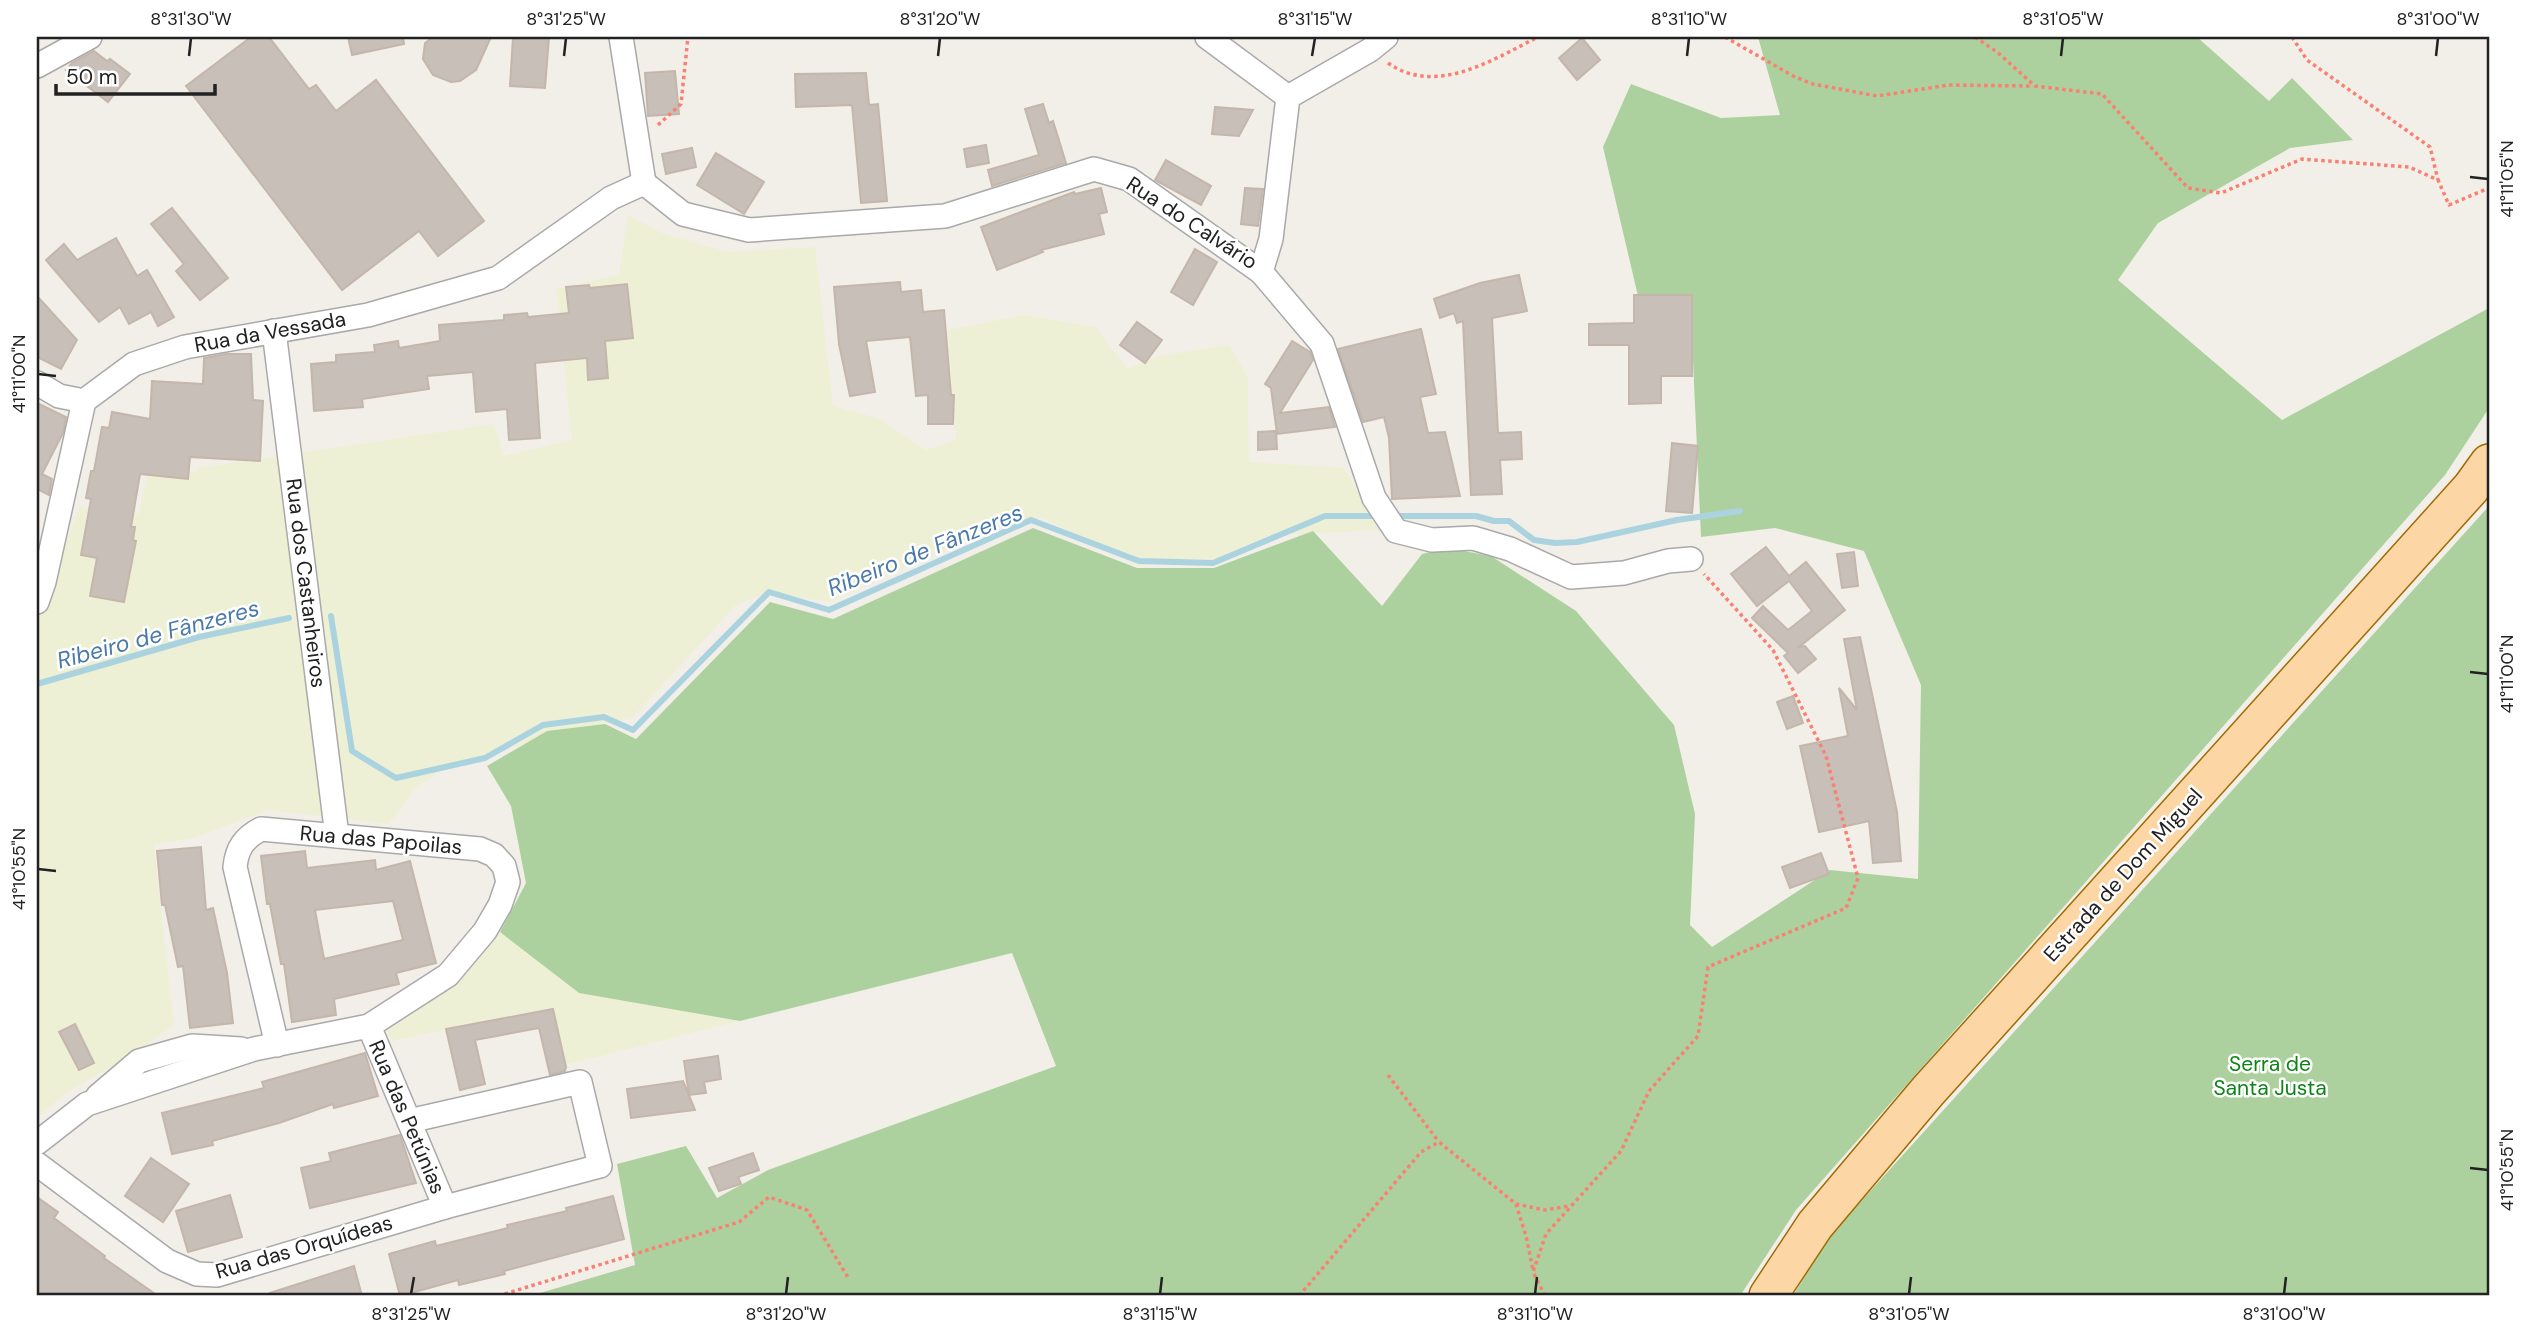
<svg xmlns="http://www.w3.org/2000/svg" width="2526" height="1333" viewBox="0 0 2526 1333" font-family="'DM Sans',sans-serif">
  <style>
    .farmland { fill: #eef0d5 }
    .forest { fill: #add19e }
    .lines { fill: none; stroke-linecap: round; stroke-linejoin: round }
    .stream { stroke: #aad3df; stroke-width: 6 }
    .building { fill: #c7bfb8; stroke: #c4b6ab; stroke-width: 2; fill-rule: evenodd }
    .street-casing { stroke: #a9a9a9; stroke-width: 26 }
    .primary-casing { stroke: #a06b00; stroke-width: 40 }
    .path { stroke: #fa8072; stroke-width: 3.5; stroke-dasharray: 3.5 3.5; stroke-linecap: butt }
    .street { stroke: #fff; stroke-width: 23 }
    .primary { stroke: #fcd6a4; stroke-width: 37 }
    .ticks { fill: none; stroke: #222; stroke-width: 2.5 }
    .labels { text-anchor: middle; stroke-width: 5; stroke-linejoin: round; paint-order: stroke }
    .street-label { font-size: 21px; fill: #222; stroke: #fff }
    .park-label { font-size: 21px; fill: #0c8416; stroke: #fff }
    .water-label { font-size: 23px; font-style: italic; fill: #4a7aab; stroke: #fff }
    .neatline { fill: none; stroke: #222; stroke-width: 2.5 }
    .ticks-label { font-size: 18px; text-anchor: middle; fill: #222 }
  </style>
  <rect width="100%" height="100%" fill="#f2efe9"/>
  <g class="farmland">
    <path d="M628,215l36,19 64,18 87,-5 18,159 45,12 48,32 30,-10 -8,-110 77,-15 71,12 31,42 31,-13 71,-11 19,32 1,85 95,6 36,62 -98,5 -51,23 -93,8 -95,-48 -37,5 -177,79 -60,-9 -33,12 -103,112 -181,46 -38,26 -25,35 -121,-14 -75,28 -39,7 20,180 -41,29 -62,36 -34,27v-493l42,-117 60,7 9,-41 49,-2 1,-3 296,-44 9,32 69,-16 -16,-151 63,-14z"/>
    <path d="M500,932l79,61 161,28 -175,44 -15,-57 -158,33 -6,-11 71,-49z"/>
  </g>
  <g class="forest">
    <path d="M1758,37h439l72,64 23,-23 61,62 -63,8 -132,75 -40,57 164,140 207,-112v100l-44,67 -649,735 -56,86h-1210l105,-31 -18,-101 69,-18 31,52 51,-28 288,-104 -44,-113 -272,68 -161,-28 -79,-61 26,-49 -15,-77 -24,-40 60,-35 58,-7 31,15 134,-137 63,17 200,-91 104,40h77l99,-37 69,75 40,-52 26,-6 43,8 85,55 98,114 21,89 -5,111 22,22 118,-77 88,9 3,-194 -57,-134 -89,-23 -74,9 -11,-243 -52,2 -35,-149 28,-63 90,34 59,-3z"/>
    <path d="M2489,506v790h-696l34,-57z"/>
  </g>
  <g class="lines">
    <g class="stream">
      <path d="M1394,516h82l18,5h15l25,19 21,3 22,-1 100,-22 63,-9"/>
      <path d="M331,616l21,135 44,27 89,-20 58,-33 61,-8 29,13 136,-138 60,18 202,-90 108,41 74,2 112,-47h52"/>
      <path d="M37,684l162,-47 90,-19"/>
    </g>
  </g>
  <g class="building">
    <path d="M251,37h18l40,52 7,-4 20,26 40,-31 108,141 -46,35 -19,-25 -77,59 -156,-204z"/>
    <path d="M348,37h55l1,7 -52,11z"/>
    <path d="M433,37h58l-15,33 -16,11 -9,1 -18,-7 -10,-16 2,-16z"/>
    <path d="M513,37h36l-4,51 -35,-2z"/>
    <path d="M1582,38l18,22 -23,20 -18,-22z"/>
    <path d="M94,51l13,10 3,-2 20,15 -22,28 -42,-32 6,-7z"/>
    <path d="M675,71l4,43 -31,2 -3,-43z"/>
    <path d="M866,73l3,32 9,-1 9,97 -26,2 -9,-98 -56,2 -1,-33z"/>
    <path d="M1043,104l6,19 4,-2 13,42 -74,23 -4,-16 51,-15 -14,-46z"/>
    <path d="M1215,107l38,3 -14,26 -27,-2z"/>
    <path d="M986,145l3,18 -22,4 -3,-18z"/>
    <path d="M692,148l4,19 -30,7 -4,-20z"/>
    <path d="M716,153l48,29 -20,32 -47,-29z"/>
    <path d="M1166,160l45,26 -10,19 -46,-25z"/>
    <path d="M1101,188l6,24 -8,2 5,20 -63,16 2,2 -46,18 -16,-43 93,-35 1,2z"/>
    <path d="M1245,188l18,1 -5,37 -17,-2z"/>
    <path d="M172,208l56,70 -28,22 -24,-29 8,-7 -33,-40z"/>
    <path d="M116,238l21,38 10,-6 27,47 -16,9 -7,-14 -22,12 -9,-17 -21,15 -53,-62 18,-16 13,16z"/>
    <path d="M1195,249l22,13 -24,43 -22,-13z"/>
    <path d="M1519,275l8,36 -35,7 6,115 23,-1 1,27 -22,1 2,34 -31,1 -8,-174 -6,2 -3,-10 -14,5 -6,-19 46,-16z"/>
    <path d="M900,282l1,10 20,-2 2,22 21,-2 7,85h3l-1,29h-25v-29l-12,1 -6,-59 -44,4 9,51 -25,4 -11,-52 -5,-57z"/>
    <path d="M627,284l6,54 -28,3 3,37 -20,2 -1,-22 -52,5 5,75 -31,2 -2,-31 -31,3 -3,-40 -46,4 2,13 -67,10 1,8 -49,4 -3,-47 25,-2v-7l39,-3 -1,-7 24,-4 1,7 41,-7 -1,-16 65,-5v-5l23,-2 1,4 41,-4 -3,-26 23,-2 1,3z"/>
    <path d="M1634,295h58v81h-31v27l-32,1v-59h-40v-21l45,-1z"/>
    <path d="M37,296l40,44 -16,29 -24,-12z"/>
    <path d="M1137,322l25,18 -17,23 -25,-18z"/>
    <path d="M1421,329l15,65 -16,3 8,36 17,-1 15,64 -68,3 -3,-61 -5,-21 -21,5 -25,-73z"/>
    <path d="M1292,341l18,11 3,8 -33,53 49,-6 6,20 -58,7 -6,-46 -6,-4z"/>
    <path d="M226,354h25l2,46 10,1 -3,60 -70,-4 -2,22 -48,-5 -9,53h4l-2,13 3,1 -12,61 -34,-6 7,-38 -16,-3 10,-56 -5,-1 5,-27h3l8,-44 7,1 3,-16 38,7 2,-38 51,3 1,-26z"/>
    <path d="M37,403l29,14 -3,16 -21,41 10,5 -3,16 -12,-6z"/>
    <path d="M1276,431l1,18 -19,1v-18z"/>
    <path d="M1672,443l26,3 -6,67 -26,-2z"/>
    <path d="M1766,547l23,29 17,-14 39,48 -46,37 6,-1 11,13 -18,14 -14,-17 4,-3 -36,-35 11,-12 25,24 24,-19 -23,-30 -32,25 -26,-32z"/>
    <path d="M1854,552l4,34 -16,2 -5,-34z"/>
    <path d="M1860,637l37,175 4,49 -28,2 -4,-42 -50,11 -19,-86 48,-10 -9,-48 18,22 -13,-71z"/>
    <path d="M1793,696l10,27 -16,6 -10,-27z"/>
    <path d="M201,847l5,63 7,-2 14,65 6,50 -43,5 -7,-62 -5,1 -13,-62h-3l-5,-54z"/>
    <path d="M305,851l2,17 68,-8 1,10 34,-9 26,102 -40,10 3,11 -65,15 2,16 -44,7 -8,-58h-3l-11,-60h-3l-6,-48zM393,901l10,39 -79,19 -9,-49z"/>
    <path d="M1821,853l8,21 -39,14 -8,-21z"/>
    <path d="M553,1009l13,58 -1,4 -15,4 -11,-47 -64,12 10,44 -25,6 -14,-61z"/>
    <path d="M75,1024l19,39 -15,7 -20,-38z"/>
    <path d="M365,1053l13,43 -44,12 -1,-4 -54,19 -67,18 1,4 -41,9 -10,-41 102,-25 -2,-6z"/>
    <path d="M718,1056l3,23 -17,3 2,11 -17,2 -5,-34z"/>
    <path d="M683,1081l12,29 -64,8 -4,-29z"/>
    <path d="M400,1135l16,48 -106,25 -9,-40 30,-7 -2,-8z"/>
    <path d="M753,1153l6,17 -21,7 3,7 -22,7 -10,-23z"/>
    <path d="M151,1158l38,26 -26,38 -38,-26z"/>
    <path d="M230,1195l12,42 -54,15 -12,-41z"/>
    <path d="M613,1196l11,43 -120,32 1,3 -46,11 -1,-5 -58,16 -11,-42 46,-13 1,5 72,-18 -1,-3 60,-14 -1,-3z"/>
    <path d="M37,1197l21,15 -4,6 51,38 -1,2 54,38h-121z"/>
    <path d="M354,1266l8,30h-91l-1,-3z"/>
  </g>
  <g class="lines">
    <g class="street-casing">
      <g id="street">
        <path d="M621,37l23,146"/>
        <path d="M1207,37l81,60"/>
        <path d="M37,66l53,-29"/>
        <path d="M644,183l39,31 66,16 196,-14 149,-47 35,10 132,93 61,72 52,154 22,33 36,9 41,-2 37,11 61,28 53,-4 44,-12 23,-2"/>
        <path d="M1261,272l10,-33 17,-142 82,-47 16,-13"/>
        <path d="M274,331l63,505"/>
        <path d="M37,383l22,13 25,5"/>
        <path d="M37,602l7,-20 40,-181 50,-37 51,-17 183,-32 130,-37 113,-80 33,-15"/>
        <path d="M369,1026l76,181"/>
        <path d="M98,1096l41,-35 53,-15 49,3"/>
        <path d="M37,1143l50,-39 167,-55 115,-23 79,-51 37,-44 15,-26 8,-23 -4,-16 -10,-11 -14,-6 -219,-20c-17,9 -24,19 -26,38l42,178"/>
        <path d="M37,1164l130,97 30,13 20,1 228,-68 155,-41 -20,-84 -171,39"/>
      </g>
    </g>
    <g class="primary-casing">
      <path id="primary" d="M1768,1296l47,-71 113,-134 543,-603 18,-25"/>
    </g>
    <g class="path">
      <path d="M1725,37l70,40 18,7 64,12 72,-11 84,1"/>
      <path d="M1975,37l22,15 38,34 67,8 86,94 33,5 81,-34 107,8 29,13 11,25 40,-17"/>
      <path d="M2292,37l15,23 123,87 8,33"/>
      <path d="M1388,63c48,34 106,-4 150,-26"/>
      <path d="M658,125l23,-21 7,-67"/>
      <path d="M1388,1075l51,67"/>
      <path d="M1516,1204l10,32 7,34"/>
      <path d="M498,1296l241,-74 30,-25 38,13 42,69"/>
      <path d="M1299,1296l122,-144 18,-10 77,62 29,6 24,-4"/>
      <path d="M1545,1296l-12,-24 13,-38 75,-83 28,-60 49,-55 10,-69 138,-59 12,-30 -32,-122 -53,-106 -69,-76"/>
    </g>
    <use href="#street" class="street"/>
    <use href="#primary" class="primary"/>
  </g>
  <path class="ticks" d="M189,56l2,-18M564,56l2,-18M938,56l2,-18M1312,56l3,-18M1687,56l2,-18M2061,56l2,-18M2436,56l2,-18M2470,177l18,2M38,374l18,2M2470,672l18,2M38,869l18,2M2470,1168l18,2M411,1294l3,-17M786,1294l2,-17M1160,1294l2,-17M1535,1294l2,-17M1909,1294l2,-17M2284,1294l2,-17"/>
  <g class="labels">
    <g class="street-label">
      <text transform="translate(1192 223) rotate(33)" y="7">Rua do Calvário</text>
      <text transform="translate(270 332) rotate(-10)" y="7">Rua da Vessada</text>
      <text transform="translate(306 583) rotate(83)" y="7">Rua dos Castanheiros</text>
      <text transform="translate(381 840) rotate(5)" y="7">Rua das Papoilas</text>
      <text transform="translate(2123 875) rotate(-48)" y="7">Estrada de Dom Miguel</text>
      <text transform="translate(407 1117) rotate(67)" y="7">Rua das Petúnias</text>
      <text transform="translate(304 1247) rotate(-16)" y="7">Rua das Orquídeas</text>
    </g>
    <g class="park-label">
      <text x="2270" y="1071">Serra de<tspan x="2270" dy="24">Santa Justa</tspan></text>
    </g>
    <g class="water-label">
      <text transform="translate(925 550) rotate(-22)" y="8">Ribeiro de Fânzeres</text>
      <text transform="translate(158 634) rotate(-15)" y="8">Ribeiro de Fânzeres</text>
    </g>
  </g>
  <rect width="2526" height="1333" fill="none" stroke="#ffffff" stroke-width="77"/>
  <path d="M56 84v10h159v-10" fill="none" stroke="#222222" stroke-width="3.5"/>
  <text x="66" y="84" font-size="21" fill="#222222" stroke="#ffffff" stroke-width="5" paint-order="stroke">50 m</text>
  <rect x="38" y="38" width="2450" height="1256" class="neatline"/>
  <g class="ticks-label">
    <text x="191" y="25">8°31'30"W</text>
    <text x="566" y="25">8°31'25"W</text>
    <text x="940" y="25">8°31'20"W</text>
    <text x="1315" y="25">8°31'15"W</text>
    <text x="1689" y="25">8°31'10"W</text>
    <text x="2063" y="25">8°31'05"W</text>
    <text x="2438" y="25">8°31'00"W</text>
    <text transform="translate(2507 179) rotate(-90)" y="6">41°11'05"N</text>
    <text transform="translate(19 374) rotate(-90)" y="6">41°11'00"N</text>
    <text transform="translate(2507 674) rotate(-90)" y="6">41°11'00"N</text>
    <text transform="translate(19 869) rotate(-90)" y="6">41°10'55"N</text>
    <text transform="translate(2507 1170) rotate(-90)" y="6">41°10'55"N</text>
    <text x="411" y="1320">8°31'25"W</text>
    <text x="786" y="1320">8°31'20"W</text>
    <text x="1160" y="1320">8°31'15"W</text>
    <text x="1535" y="1320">8°31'10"W</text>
    <text x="1909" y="1320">8°31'05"W</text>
    <text x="2284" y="1320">8°31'00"W</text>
  </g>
</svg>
